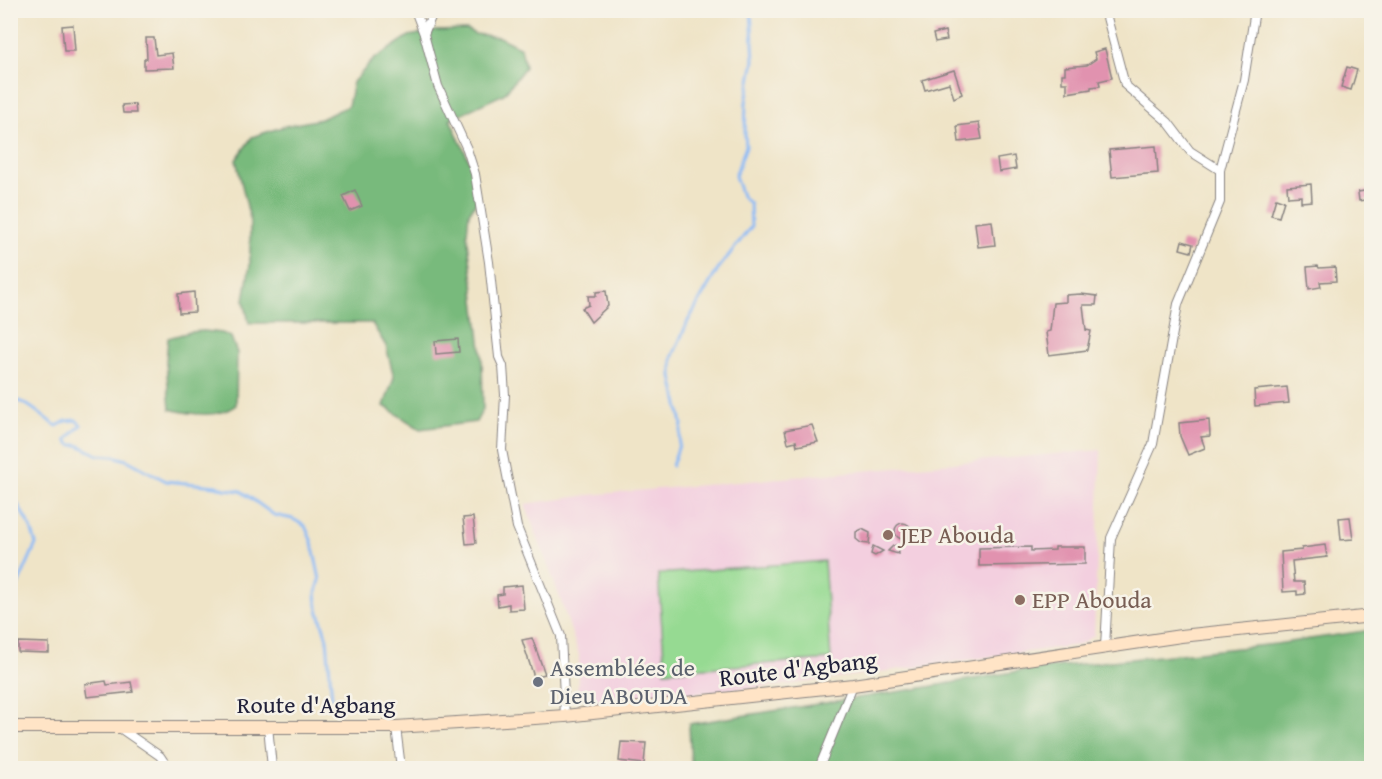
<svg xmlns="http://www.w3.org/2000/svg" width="1382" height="779" viewBox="0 0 1382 779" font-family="'Gentium Book Plus',serif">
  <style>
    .built { fill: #f3cfdf }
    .green { fill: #96da92; stroke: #5c7e66; stroke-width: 1.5 }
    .forest { fill: #78ba7c; stroke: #4d6e5c; stroke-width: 1.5 }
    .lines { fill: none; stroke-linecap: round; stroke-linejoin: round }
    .stream { stroke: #8abaf6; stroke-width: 3 }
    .building { fill: #e192af }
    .street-casing { stroke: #888381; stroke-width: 10 }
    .secondary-casing { stroke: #888381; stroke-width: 14 }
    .street { stroke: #fff; stroke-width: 8 }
    .secondary { stroke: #ffe4c6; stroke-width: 12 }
    .education-dot { fill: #8d6e63; stroke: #f7f3e8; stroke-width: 2 }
    .worship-dot { fill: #6b7280; stroke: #f7f3e8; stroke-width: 2 }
    .labels { text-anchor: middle; stroke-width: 5; stroke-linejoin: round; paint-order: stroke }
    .education-label { font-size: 24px; fill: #785e54; stroke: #f7f3e8; text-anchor: start }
    .worship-label { font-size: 24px; fill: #5b616d; stroke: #f7f3e8; text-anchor: start }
    .street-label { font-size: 24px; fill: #22223b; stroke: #f7f3e8 }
  </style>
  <rect width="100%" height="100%" fill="#f7f3e8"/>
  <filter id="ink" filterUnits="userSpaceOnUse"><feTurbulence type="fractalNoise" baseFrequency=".0167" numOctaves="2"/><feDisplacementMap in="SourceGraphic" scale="12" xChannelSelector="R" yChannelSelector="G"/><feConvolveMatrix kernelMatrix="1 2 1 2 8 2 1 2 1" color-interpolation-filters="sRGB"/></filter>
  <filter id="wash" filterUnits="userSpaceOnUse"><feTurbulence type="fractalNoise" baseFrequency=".008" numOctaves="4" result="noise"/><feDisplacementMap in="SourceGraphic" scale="24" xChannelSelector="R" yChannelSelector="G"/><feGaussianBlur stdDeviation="1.35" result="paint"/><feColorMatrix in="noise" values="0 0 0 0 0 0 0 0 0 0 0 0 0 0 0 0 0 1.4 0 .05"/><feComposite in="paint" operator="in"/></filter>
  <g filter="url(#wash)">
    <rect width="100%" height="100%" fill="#efe4c7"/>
    <path class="built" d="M1101,450l-7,186 -16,9 -293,40 -192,18 -16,-8 2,-40 -19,-57 -35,-94 64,-9z"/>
    <path class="green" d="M824,561l7,98 -166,12 -7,-97z"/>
    <g class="forest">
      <path d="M467,30l8,4 24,3 22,11 4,19 -21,27 -54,25 24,52 2,31 -7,11 -2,20 15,124 1,52 -7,13 -56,7 -36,-23 10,-29 -8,-31 -14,-23h-123l-5,-23 6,-35v-46l-14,-59 16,-23 33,-11 36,-7 27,-13 5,-24 21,-23 35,-23 27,-5z"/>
      <path d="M204,331l18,2 9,4 6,16 -1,52c-16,14 -47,9 -66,4l-4,-47 2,-24 22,-6z"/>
      <path d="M1371,630v138h-680l-2,-44 233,-36 103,-18 251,-26z"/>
    </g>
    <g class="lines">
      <g class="stream">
        <path d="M10,399c19,2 31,18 47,27l9,-5 10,-1 5,5 -15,15 5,5h7l20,10 15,1 14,4 39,21 50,5 9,3 16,2 33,24 19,4 12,7 7,16 8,38 -4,13 1,13 10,33 5,60"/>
        <path d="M672,466l7,-21 3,-21 -10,-48v-18l16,-37 30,-52 33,-42 -1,-23 -8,-8 -7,-20 11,-30 -1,-12 1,-32 8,-42 -3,-50"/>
        <path d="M10,491l21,37 5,16 -19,43 -7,8"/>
      </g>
    </g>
    <g id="blocks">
      <g class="building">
        <path d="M73,25l2,26h-11l-2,-25z"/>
        <path d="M945,31l2,9 -12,2 -2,-8z"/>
        <path d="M146,38h8l2,17 16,-2 2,15 -30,1v-10h3z"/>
        <path d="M1105,49l7,29 -13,3 1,5 -9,1v2l-24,4v-10h-5v-9h3v-7l22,-2 9,-6 -2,-7z"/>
        <path d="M1347,67l10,3 -6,20 -10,-3z"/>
        <path d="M954,70l8,24 -8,4 -5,-15 -24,7 -3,-10z"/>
        <path d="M135,104l1,9h-13l-1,-8z"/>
        <path d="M979,123l3,16 -23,3 -2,-16z"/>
        <path d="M1156,146l2,27 -46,4 -3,-27z"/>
        <path d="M1014,156l2,13 -17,3 -2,-13z"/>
        <path d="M1311,184l1,17 -11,1v-6l-13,1 -1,-11z"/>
        <path d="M355,190l7,16 -12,5 -7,-15z"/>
        <path d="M1371,190v9l-12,2 -1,-9z"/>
        <path d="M1276,198l8,3 -5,16 -8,-2z"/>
        <path d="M992,221l3,24 -17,2 -3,-24z"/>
        <path d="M1182,241l11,3 -2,8 -11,-3z"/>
        <path d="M1318,266l1,2 16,-1 1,14 -16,1 1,5 -12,2 -2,-22z"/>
        <path d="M606,291l2,15 -17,16 -9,-14 7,-3 -1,-9h8v-4z"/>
        <path d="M194,292l1,20 -16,1 -1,-19z"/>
        <path d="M1081,294l16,2 -1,9h-13l3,25 5,1 -4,19 -38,5 -3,-23 4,-1 3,-28 13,-1v-7z"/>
        <path d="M458,339l1,13 -23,2 -1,-13z"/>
        <path d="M1287,387l2,16 -34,3 -1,-16z"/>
        <path d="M1209,420l1,16 -9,1 4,11 -17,7 -8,-19 -1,-13z"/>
        <path d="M812,425l6,17 -21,4 -1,-5 -8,2 -3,-13z"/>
        <path d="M473,517l3,26 -10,1 -3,-26z"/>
        <path d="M1350,517l3,22 -12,1 -2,-22z"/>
        <circle cx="903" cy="531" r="8"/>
        <path d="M862,529l8,4 -1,11 -8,-1 -5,-4v-7z"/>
        <path d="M897,545l1,9 -10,-3 5,-5z"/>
        <path d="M1325,545l2,12 -35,4 2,21h10l1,12 -8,1v-4l-14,1 -2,-40 21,-2v-2z"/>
        <path d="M873,546l10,5 -8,5 -4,-2z"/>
        <path d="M1031,547v4l24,-1v-3h30v17l-106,2v-18z"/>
        <path d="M522,585l2,24 -15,1v-6l-11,2 -1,-11 6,-1v-7z"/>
        <path d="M532,638l13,36 -11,3 -12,-37z"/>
        <path d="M18,642l31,1v10l-31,-1z"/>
        <path d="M106,681l1,4 24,-3 2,10 -46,5 -2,-13z"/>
        <path d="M621,742l25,1 -2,21 -25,-3z"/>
      </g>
    </g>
  </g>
  <g filter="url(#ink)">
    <use href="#blocks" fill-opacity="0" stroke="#888381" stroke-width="1.5"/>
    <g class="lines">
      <g class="street-casing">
        <g id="street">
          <path d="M415,10l9,24"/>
          <path d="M434,10l-10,24 14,52 29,63 8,25 14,88 10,95 4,9 2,29 -3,55 15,77 44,109 4,80"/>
          <path d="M1105,10l20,75 43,37 22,29 30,19"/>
          <path d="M1105,647l6,-109 42,-94 25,-140 42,-102v-32l24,-90 11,-70"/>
          <path d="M268,726l4,42"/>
          <path d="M396,727l5,41"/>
          <path d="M121,729l39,27 8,12"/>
          <path d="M819,768l34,-83"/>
        </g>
      </g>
      <g class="secondary-casing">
        <path id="secondary" d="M10,727h386l169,-11 288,-31 328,-49 191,-20"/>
      </g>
      <use href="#street" class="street"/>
      <use href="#secondary" class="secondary"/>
    </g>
  </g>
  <g class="education-dot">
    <circle cx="888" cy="535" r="6"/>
    <circle cx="1020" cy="600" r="6"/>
  </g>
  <circle class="worship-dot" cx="538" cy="682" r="6"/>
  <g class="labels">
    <g class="education-label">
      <text x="900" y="543">JEP Abouda</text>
      <text x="1032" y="608">EPP Abouda</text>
    </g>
    <g class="worship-label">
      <text x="550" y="676">Assemblées de<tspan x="550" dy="28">Dieu ABOUDA</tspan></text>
    </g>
    <g class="street-label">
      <text transform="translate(798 669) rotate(-7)" y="8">Route d'Agbang</text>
      <text x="316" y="713">Route d'Agbang</text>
    </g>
  </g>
  <rect width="1382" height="779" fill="none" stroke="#f7f3e8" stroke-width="36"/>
</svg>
